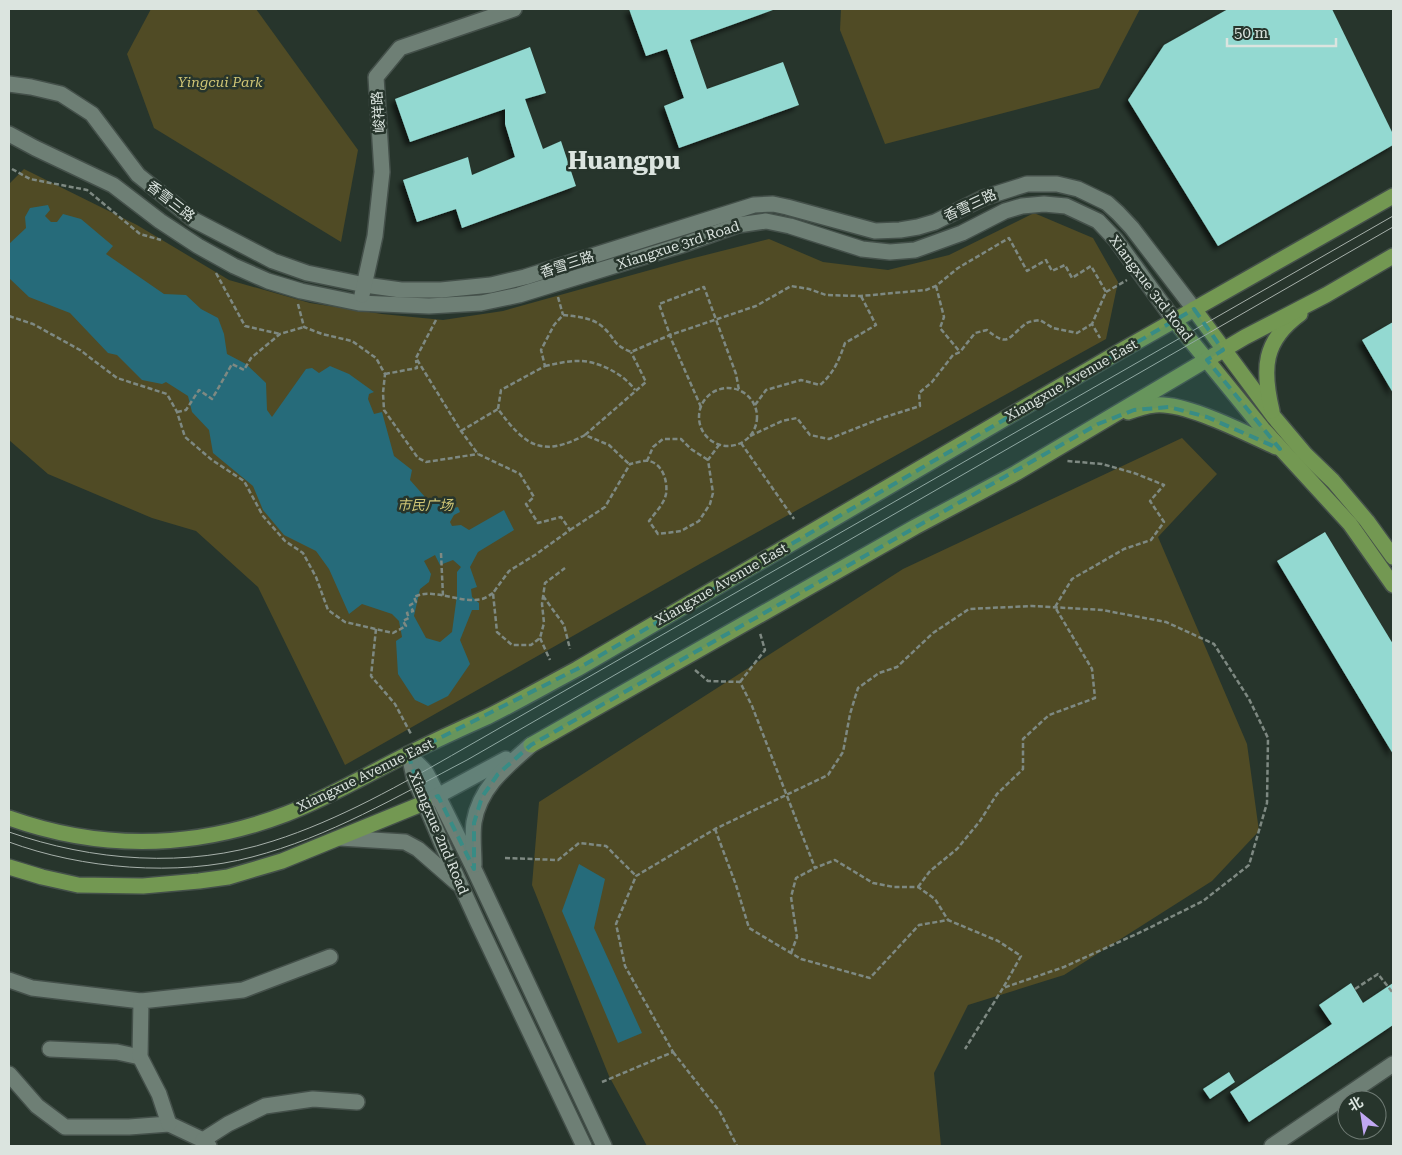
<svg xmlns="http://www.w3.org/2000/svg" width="1402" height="1155" viewBox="0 0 1402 1155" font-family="'Roboto Serif','Noto Sans SC',serif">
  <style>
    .green { fill: #504b25 }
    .water { fill: #266b7a; fill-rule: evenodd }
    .building { fill: #93d9d1; filter: url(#shadow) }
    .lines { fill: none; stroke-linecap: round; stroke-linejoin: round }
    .minor-casing { stroke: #44504a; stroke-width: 18 }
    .major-casing { stroke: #44504a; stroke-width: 18 }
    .path { stroke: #7e8982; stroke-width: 2.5; stroke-dasharray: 5 2.5; stroke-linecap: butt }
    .minor { stroke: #6e7f75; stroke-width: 15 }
    .major { stroke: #739852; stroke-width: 15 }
    .tram { stroke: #a6b0aa; stroke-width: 1 }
    .marked { fill: #388c85; fill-opacity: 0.2; stroke: #388c85; stroke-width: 4; stroke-dasharray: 10 6; stroke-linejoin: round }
    .labels { text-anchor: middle; stroke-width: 5; stroke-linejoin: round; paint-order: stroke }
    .park-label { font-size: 14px; font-style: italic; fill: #cfc575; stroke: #27352c }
    .street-label { font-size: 14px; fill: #dbe4df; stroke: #27352c }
    .town-label { font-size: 24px; font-weight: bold; fill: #dbe4df; stroke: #27352c }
  </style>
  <defs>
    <filter id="shadow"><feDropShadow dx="-4" dy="4" stdDeviation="2.5" flood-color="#0009"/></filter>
  </defs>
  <rect width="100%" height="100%" fill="#27352c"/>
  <g class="green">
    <path d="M151,9h105l102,141 -17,92 -187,-114 -27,-74z"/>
    <path d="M841,9h299l-41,79 -214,56 -45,-114z"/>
    <path d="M24,169l113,56 92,55 81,23 72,11 61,6 60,-9 183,-51 83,-21 54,23 65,8 61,-15 85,-42 59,25 25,44 -12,57 -408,226 -353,200 -87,-178 -62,-56 -44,-13 -104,-44 -39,-34v-256z"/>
    <path d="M1182,438l35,36 -59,63 89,207 12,87 -47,50 -148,94 -96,30 -34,68 7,73h-294l-38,-70 -77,-191 7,-83 364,-233z"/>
  </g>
  <g class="water">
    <path d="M48,205l2,5 -5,6 6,6h6l6,-8 18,5 32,27 -7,8 58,40 22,1 15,14 17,9 6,16 3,20 19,10 20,19 1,27 5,7 34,-48 6,-1 7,5 11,-7 19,8 25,18 -5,2 -1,5 6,15 8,-2 12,44 18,14 -2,10 15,17 12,7 9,-2 8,6 4,-1 2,5 -6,3 -4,7 2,4 9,-1 8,5 35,-20 10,20 -36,22 -8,15 7,20 -6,2 1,8 7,6v7h-7l-12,30 10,24 -22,32 -20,10 -13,-6 -17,-26 -2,-33 6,-4 -3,-16 -7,-7 -30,-10 -13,10 -20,-45 -13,-18 -32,-16 -21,-25 -10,-24 -40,-33 -4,-23 -17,-18 -4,-16 -22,-14 -4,2 -20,-4 -25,-25 -9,-2 -38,-40 -41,-16 -20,-19v-34l17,-16 -1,-11 5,-9zM435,555l5,10 13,-5 8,7 -4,5v23l-5,37 -12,10 -14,-4 -12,-22 6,-27 9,-7 2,-8 -7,-13z"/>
    <path d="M579,864l26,15 -11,49 48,105 -24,10 -56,-132z"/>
  </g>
  <g class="building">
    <path d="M629,9h143l1,1 -83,30 17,49 76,-27 16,43 -120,43 -15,-42 20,-8 -17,-49 -21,7z"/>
    <path d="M1228,9h104l61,125v11l-175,101 -90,-146 36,-55z"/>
    <path d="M530,47l16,46 -21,6 18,50 18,-8 15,45 -114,42 -6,-19 -39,13 -14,-42 65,-23 4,18 43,-18 -10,-33v-15l-95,33 -15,-43z"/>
    <path d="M1393,322v71l-31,-53z"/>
    <path d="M1325,532l68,112v110l-116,-193z"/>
    <path d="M1351,983l12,20 30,-20v42l-144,97 -19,-30 102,-68 -13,-19z"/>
    <path d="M1229,1072l6,10 -25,17 -7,-10z"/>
  </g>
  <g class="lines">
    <g class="minor-casing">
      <g id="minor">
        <path d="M9,84l22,3 30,7 31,20 46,61 56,45 79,41 34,12 58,12 36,5h40l50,-5 34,-8 229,-72 19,-1 14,3 88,24 25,-1 18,-3 17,-5 48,-24 44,-14h30l21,5 29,14 11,10 14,15 62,81"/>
        <path d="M9,134l26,14 78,37 47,36 38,25 36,20 34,15 33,10 58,12 70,3 52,-3 38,-8 163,-50 56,-20 28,-4 24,5 72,23 28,3 25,-2 47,-17 43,-22 17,-5 22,-2 22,2 32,15 18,19 58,80"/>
        <path d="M362,295l13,-59 7,-64 -6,-95 24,-29 114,-39"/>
        <path d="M408,754l17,17 5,9 44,89 130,277"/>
        <path d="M409,755l5,22 28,67 36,79 106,223"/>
        <path d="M430,800l76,-41"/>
        <path d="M340,838l65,4 13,7 39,34"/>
        <path d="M474,865c0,-14 -2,-29 0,-43 6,-35 32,-55 57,-77"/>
        <path d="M9,980l23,8 109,13"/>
        <path d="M50,1049l67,3 23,5"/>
        <path d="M9,1074l28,32 28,21h64l40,-3 34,16 6,6"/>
        <path d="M169,1124l-10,-30 -19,-37 1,-56 102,-11 87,-33"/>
        <path d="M203,1140l25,-16 37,-18 48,-7 44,3"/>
        <path d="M1272,1146l121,-82"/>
      </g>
    </g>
    <g class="major-casing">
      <g id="major">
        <path d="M1194,309l80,108 32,38 27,26 34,40 26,36"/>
        <path d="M1174,320l89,109 87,95 43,61"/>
        <path d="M1272,411c-10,-42 -9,-70 28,-97"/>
        <path d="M1128,412c8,-3 18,-6 27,-7 31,-3 92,29 121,42"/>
        <path d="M531,745l384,-218 101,-54 229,-136 81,-42 67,-39"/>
        <path d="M9,818c93,33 185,31 277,-4 42,-16 82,-40 122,-60 26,-13 52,-25 79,-37 30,-15 60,-32 90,-48l540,-316 276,-157"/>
        <path d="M9,867l33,10 36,8 65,1 56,-5 29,-4 54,-16 142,-58"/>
      </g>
    </g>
    <g class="path">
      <path d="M12,169l18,10 57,11 53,44 21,6"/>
      <path d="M216,273l29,53 35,8"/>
      <path d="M936,286l8,31 -4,11 20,24"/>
      <path d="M1106,292l21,-12"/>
      <path d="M558,297l5,18"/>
      <path d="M298,304l6,23 18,7 30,7 24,17 9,16 -2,19 1,17 34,48 8,4 52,-8"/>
      <path d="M9,316l24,8 47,26 37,28 50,16 10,18 8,25 27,23 32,21 19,35 22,25 18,12 13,24 12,33 17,12 48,11 13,-7 -3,-5 6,-3 -2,-5 6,-2 -3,-6 6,-3 -2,-5c20,-10 45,7 68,2 4,-1 8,-4 11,-6"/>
      <path d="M436,320l-20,38 45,73 17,23 42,20 14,23 -8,7 12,19 23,-6 9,13 -35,25 -26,16 -16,22 4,39 15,13h19l9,-7 4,-15 -2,-19 3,-21 20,-15"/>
      <path d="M545,366c10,-2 21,-5 32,-5 20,-1 47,13 58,29"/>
      <path d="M385,374l32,-6 -1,-8"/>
      <circle cx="728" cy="417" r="29"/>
      <path d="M755,405l11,-15 35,-10 19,5c14,-12 19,-25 25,-42l31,-18 -15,-29"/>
      <path d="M701,407l-29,-66 -13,-37 45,-17 32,87 3,16"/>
      <path d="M498,409l3,-19 44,-24 -4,-16 13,-25 9,-10c16,2 30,2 42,14 12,12 7,15 26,23l39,-17 86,-29 35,-20 18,3 17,6 35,1 65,-6 10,-4 22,-18 51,-30 18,33 19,-11 6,11 13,-6 7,13 19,-12 15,26 -14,32 8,14"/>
      <path d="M177,412l9,-2 13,-20 13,9 20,-35 12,6 7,-12 29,-24 24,-7"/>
      <path d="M461,431l37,-22c27,37 44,49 87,26l24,10 20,19"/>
      <path d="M585,435l61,-53 -15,-30"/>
      <path d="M750,436l32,-15 15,-3 13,17 19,4 53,-21 38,-12 -1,-13 13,-11 21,-27 7,-3 15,-19 12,-3c21,17 20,9 37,-5 4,-4 10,-4 16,-5l13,8 24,5 15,-9"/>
      <path d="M741,443l53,76"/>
      <path d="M647,461l6,-14 10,-8h18l10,10 17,11"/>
      <path d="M570,530l35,-23 25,-43c6,-1 13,-4 19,-3 14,3 19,21 17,33 -2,10 -11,19 -17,27l9,13 23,-3 18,-10 11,-17 3,-11 -5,-33 11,-15"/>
      <path d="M441,553l2,43"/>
      <path d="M543,596l21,29 6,24"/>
      <path d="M376,629l-5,47 24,28 16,30"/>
      <path d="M540,638l10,22"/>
      <path d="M695,670l13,11 32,1 12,24 63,162 20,-8 38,23 21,4h24l17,12 13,21"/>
      <path d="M740,682l25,-32 -5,-17"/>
      <path d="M715,829l21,56 13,43 52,31 69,19 49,-53 29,-5 50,21 23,15 -18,32"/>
      <path d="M505,858l53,2 21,-17 27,3 30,30"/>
      <path d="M918,887l12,-16 27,-22 23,-28 17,-27 26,-25v-30l26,-24 46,-17 -3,-29 -37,-62 17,-28 52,-30 27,-9 13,-18 -14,-21 14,-16 -30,-12 -32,-9 -35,-3"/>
      <path d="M791,953l6,-16 -6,-40 5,-19 19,-10"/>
      <path d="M1355,989l23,-15 15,19"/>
      <path d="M673,1052l47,60 17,34"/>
      <path d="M602,1082l71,-30 -48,-86 -9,-42 20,-48 79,-47 113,-54 15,-23 7,-38 8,-26 21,-15 18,-6 36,-34 36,-24 63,-3 70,4 64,12 48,22 35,55 19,39 -1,65 -18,62 -46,36 -60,30 -79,36 -61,21 -38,61"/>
    </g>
    <use href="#minor" class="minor"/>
    <use href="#major" class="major"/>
    <g class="tram">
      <path d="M9,832c83,29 178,37 264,9 66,-21 129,-57 190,-92l930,-533"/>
      <path d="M9,842c73,27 168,35 243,15 77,-20 146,-61 215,-97l926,-533"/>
    </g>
  </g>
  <path class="marked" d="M1194,309l29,41 -16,10 73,89 -73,-32 -38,-10 -35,3 -36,14 -567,321 -33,29 -16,23 -8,26v46l-36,-73 -14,7 -16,-49 169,-85z"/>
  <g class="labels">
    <g class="park-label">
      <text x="220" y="87">Yingcui Park</text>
      <text x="425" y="510">市民广场</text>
    </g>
    <g class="street-label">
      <text transform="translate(378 112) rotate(-94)" y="5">峻祥路</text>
      <text transform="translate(171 201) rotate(38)" y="5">香雪三路</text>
      <text transform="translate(970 205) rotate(-25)" y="5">香雪三路</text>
      <text transform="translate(678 245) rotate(-18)" y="5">Xiangxue 3rd Road</text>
      <text transform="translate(567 264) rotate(-18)" y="5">香雪三路</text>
      <text transform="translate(1151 288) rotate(53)" y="5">Xiangxue 3rd Road</text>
      <text transform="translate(1071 380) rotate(-30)" y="5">Xiangxue Avenue East</text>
      <text transform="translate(721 584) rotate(-30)" y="5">Xiangxue Avenue East</text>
      <text transform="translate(365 775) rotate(-26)" y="5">Xiangxue Avenue East</text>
      <text transform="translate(439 833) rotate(67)" y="5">Xiangxue 2nd Road</text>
    </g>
    <g class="town-label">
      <text x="624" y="169">Huangpu</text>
    </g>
  </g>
  <rect width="1402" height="1155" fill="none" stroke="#dbe4df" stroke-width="20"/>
  <g transform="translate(1362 1115) rotate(330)"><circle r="24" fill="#27352c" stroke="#6f7b74"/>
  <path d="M0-4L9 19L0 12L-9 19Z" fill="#c1a8f3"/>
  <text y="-8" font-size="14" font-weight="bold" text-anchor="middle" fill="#dbe4df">北</text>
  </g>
  <path d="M1227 38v8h109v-8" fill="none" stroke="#dbe4df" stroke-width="2.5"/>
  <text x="1234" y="38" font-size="15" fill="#dbe4df" stroke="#27352c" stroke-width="4" paint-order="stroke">50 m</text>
</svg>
